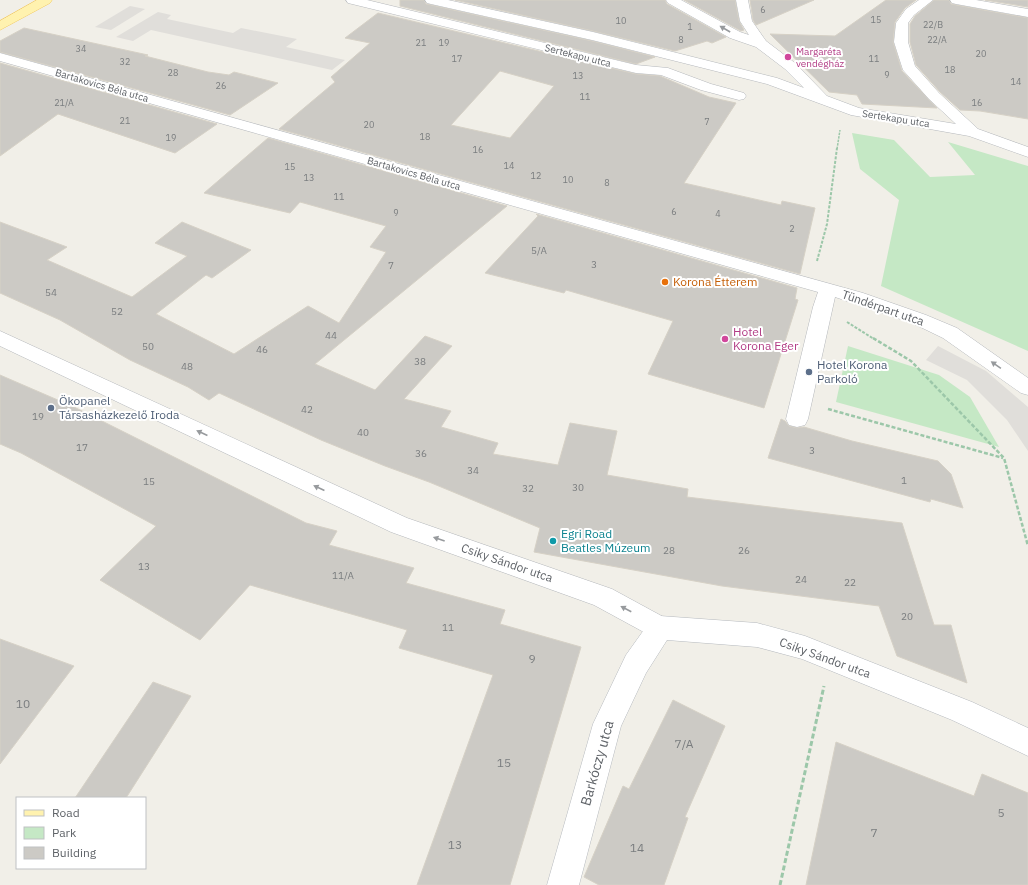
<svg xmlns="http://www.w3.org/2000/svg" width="1028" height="885" viewBox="0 0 1028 885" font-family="'IBM Plex Sans',sans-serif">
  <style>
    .industrial { fill: #e0deda }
    .green { fill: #c5e8c5 }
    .building { fill: #cccac5; stroke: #d6d1c6; fill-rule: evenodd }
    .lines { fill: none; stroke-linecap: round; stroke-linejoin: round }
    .street-casing { stroke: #b5b8bc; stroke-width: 1 }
    .secondary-casing { stroke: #b6babf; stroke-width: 1 }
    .primary-casing { stroke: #f2c960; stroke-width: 1 }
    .path-far3 { stroke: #9cc7a9; stroke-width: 1.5; stroke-dasharray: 2.5 1; stroke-linecap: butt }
    .path-far2 { stroke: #9cc7a9; stroke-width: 2; stroke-dasharray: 3 1.5; stroke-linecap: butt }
    .path-far1 { stroke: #9cc7a9; stroke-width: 2.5; stroke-dasharray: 4 2; stroke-linecap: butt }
    .path { stroke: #9cc7a9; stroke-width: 3; stroke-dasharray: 5 2.5; stroke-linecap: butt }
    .street { fill: #fff; fill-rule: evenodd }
    .secondary { fill: #fff; fill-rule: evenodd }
    .primary { fill: #fff2af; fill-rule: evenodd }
    .oneway { fill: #979a9d }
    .hotel-dot { fill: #d1479c; stroke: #fff; stroke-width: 1.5 }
    .food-dot { fill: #e8710a; stroke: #fff; stroke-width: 1.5 }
    .service-dot { fill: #5c6f8a; stroke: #fff; stroke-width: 1.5 }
    .culture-dot { fill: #0f9aa8; stroke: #fff; stroke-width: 1.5 }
    .labels { text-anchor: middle; stroke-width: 4; stroke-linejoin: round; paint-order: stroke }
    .far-number-label { font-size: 9px; fill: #7a7d7f }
    .far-hotel-label { font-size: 10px; fill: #b23c85; stroke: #fff; text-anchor: start }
    .far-street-label { font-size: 10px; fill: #5f6368; stroke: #fff }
    .number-label { font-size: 10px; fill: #7a7d7f }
    .food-label { font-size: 12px; fill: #c56008; stroke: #fff; text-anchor: start }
    .street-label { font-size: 12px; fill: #5f6368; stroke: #fff }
    .hotel-label { font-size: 12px; fill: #b23c85; stroke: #fff; text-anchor: start }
    .service-label { font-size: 12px; fill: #4e5e75; stroke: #fff; text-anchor: start }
    .culture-label { font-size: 12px; fill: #0d838f; stroke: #fff; text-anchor: start }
    .near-number-label { font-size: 12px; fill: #7a7d7f }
    .near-street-label { font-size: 14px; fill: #5f6368; stroke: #fff }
  </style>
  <rect width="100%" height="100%" fill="#f1efe8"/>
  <g class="industrial">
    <path d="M130,6l15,3 -34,21 -16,-3z"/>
    <path d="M158,12l13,3 -4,4 66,14 8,-5 56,11 -11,8 59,13 -13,10 -181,-40 -18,11 -17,-4z"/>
    <path d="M938,346l48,25 42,36v44l-21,-31 -40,-40 -41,-20z"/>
  </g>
  <g class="green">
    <path d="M852,133l42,7 36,37 45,-2 -27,-33 80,24v185l-147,-65 18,-86 -39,-31z"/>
    <path d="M848,346l91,29 31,22 29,50 -163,-45z"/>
  </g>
  <g class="building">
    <path d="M400,0h24l2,4 5,1 161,36 63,16 -19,7 -236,-58z"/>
    <path d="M455,0h210l2,4 59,33 -14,6 -5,-2 -32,10 -82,-20z"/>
    <path d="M684,0h51l4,21 5,9 -3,1z"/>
    <path d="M750,0h64l-58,25 -3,-5z"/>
    <path d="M886,0h30l-11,8 -10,14 -2,20 9,29 35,37 -75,-4 -5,-9 -28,-3 -59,-58 65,2z"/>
    <path d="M934,0h15l2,4 5,1 72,13v101l-48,-8 -20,-1 -20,-18 -24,-27 -6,-23v-18l5,-8z"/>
    <path d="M985,0h43v7z"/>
    <path d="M378,13l258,61 24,2 49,21 27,6 -52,80 97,22 1,-4 33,7 -15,66 -521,-145 56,-47 -4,-5 39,-34 -25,-5zM500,71l54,15 -44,52 -59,-13z"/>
    <path d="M24,28l124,27 -3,1 63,16 21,3 5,-3 44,11 -48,32 -230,-63v-11z"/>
    <path d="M0,63l217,61 -42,29 -117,-39 -58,42z"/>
    <path d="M268,138l239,68 -192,158 60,26 50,-54 27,10 -48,53 47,12 -10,16 57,16 -5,11 65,11 12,-42 47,8 -10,44 81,14 -1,8 215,26 32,102h17l16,58 -70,-27 -18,-50 -157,-20 -188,-34 6,-24 -111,-46 -44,-16 -64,-26 -102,-47 -10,7 -21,-13 -58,-27 -70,-40 -60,-27v-71l67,25 -20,13 85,37 55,-41 -32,-13 27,-21 69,28 -39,28 -6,-3 -50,39 78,40 74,-48 31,17 47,-71 -16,-5 16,-21 -86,-24 -10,11 -86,-20z"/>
    <path d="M536,214l261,74 -2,11 3,1 -34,108 -116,-34 25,-53 -107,-31 -2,3 -79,-20 53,-57z"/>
    <path d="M0,375l74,32 232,116 31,8 -8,14 85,23 -8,15 99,27 -5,14 81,23 -71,238h-93l76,-210 -94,-27 8,-18 -157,-45 -50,55 -100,-60 56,-54 -135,-73 -21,-9z"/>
    <path d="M781,419l4,2 4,5 8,2 7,-1 48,14 86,20 13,13 12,34 -32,-9 -1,3 -162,-44z"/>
    <path d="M0,639l74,27 -74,98z"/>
    <path d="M153,682l38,14 -65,102h-51z"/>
    <path d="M673,700l52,26 -40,91 3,1 -24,67h-65l-15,-8 39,-91 6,3z"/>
    <path d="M836,742l138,54 8,-22 46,19v92h-222z"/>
  </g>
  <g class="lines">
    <g class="street-casing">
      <g id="street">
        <path d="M346,0h21l269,65 32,3 43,16 33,9 2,3 -2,3 -5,1 -38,-10 -40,-15 -25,-2 -288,-70z"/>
        <path d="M425,0h23l145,32 184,46 27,10 -19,-19 -29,-22 -26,-9 -62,-35 -2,-3h15l59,32 9,3 -9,-14 -4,-21h12l4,21 14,20 29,22 32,33 32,12 97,16 -27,-25 -26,-29 -9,-28 2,-19 10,-14 13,-9h14l-19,15 -6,8v19l7,24 24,27 39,36 50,18v10l-59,-21 -118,-21 -84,-31 -175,-44 -161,-36 -4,-1z"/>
        <path d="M950,0h26l52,9v8l-72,-13 -4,-1z"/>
        <path d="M0,53l863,240 63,22 31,13 71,50v17l-7,-2 -78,-55 -31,-15 -77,-26 -27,122 -3,6 -8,2 -8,-2 -3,-6 27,-112 5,-15 -818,-231z"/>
        <path d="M0,331l407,187 205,71 57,31 4,8 -4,8 -9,4 -9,-4 -57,-31 -203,-73 -391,-186z"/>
      </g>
    </g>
    <g class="secondary-casing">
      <path id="secondary" d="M660,616l97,7 48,13 167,66 56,26v28l-76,-36 -150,-61 -45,-12 -90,-7 -21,33 -25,53 -42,159h-32l46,-161 33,-69 25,-35z"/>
    </g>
    <g class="primary-casing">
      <path id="primary" d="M37,0h15l-2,3 -50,27v-9z"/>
    </g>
    <path class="path-far3" d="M837,149l3,-19"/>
    <g class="path-far2">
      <path d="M817,261l10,-37 10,-76"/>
      <path d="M847,322l27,17"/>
    </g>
    <g class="path-far1">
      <path d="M873,338l38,23 93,97 24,88"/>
      <path d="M828,409l175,49"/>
    </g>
    <path class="path" d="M780,885l44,-199"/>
    <use href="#street" class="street"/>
    <use href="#secondary" class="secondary"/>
    <use href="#primary" class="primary"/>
  </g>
  <defs><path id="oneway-solid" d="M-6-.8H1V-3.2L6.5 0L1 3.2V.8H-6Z"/></defs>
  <g class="oneway">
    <use href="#oneway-solid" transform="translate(725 29) rotate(-150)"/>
    <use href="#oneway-solid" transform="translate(996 365) rotate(-145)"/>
    <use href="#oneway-solid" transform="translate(202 433) rotate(-155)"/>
    <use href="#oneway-solid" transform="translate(319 488) rotate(-155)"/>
    <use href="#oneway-solid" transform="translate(439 539) rotate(-161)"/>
    <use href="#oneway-solid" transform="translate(626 609) rotate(-152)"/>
  </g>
  <g class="hotel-dot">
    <circle cx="788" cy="57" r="4"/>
    <circle cx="725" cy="339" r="4"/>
  </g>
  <circle class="food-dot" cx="665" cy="282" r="4"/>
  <g class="service-dot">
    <circle cx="809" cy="372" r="4"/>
    <circle cx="51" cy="408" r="4"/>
  </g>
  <circle class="culture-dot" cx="553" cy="541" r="4"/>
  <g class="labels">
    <g class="far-number-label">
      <text x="763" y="13">6</text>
      <text x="876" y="23">15</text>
      <text x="621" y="24">10</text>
      <text x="933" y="28">22/B</text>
      <text x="690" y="30">1</text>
      <text x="681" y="43">8</text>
      <text x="937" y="43">22/A</text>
      <text x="421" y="46">21</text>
      <text x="444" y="46">19</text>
      <text x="81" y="52">34</text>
      <text x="981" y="57">20</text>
      <text x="457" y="62">17</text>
      <text x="874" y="62">11</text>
      <text x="125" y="65">32</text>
      <text x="950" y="73">18</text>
      <text x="173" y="76">28</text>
      <text x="887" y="78">9</text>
      <text x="578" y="79">13</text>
      <text x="1016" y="85">14</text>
      <text x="221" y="89">26</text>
      <text x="585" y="100">11</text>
      <text x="64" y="106">21/A</text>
      <text x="977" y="106">16</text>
      <text x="125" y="124">21</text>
      <text x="707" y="125">7</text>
      <text x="369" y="128">20</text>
      <text x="425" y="140">18</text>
      <text x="171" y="141">19</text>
      <text x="478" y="153">16</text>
      <text x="509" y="169">14</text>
      <text x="290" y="170">15</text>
      <text x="536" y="179">12</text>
      <text x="309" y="181">13</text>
      <text x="568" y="183">10</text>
      <text x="607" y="186">8</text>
      <text x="339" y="200">11</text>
      <text x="674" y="215">6</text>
      <text x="396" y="216">9</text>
      <text x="718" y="217">4</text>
      <text x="792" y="232">2</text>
    </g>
    <g class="far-hotel-label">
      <text x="796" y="55">Margaréta<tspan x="796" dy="12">vendégház</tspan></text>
    </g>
    <g class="far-street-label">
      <text transform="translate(578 55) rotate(14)" y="4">Sertekapu utca</text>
      <text transform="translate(102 85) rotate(16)" y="4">Bartakovics Béla utca</text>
      <text transform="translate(896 118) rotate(9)" y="4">Sertekapu utca</text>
      <text transform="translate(414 173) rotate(16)" y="4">Bartakovics Béla utca</text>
    </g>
    <g class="number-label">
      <text x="539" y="254">5/A</text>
      <text x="594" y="268">3</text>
      <text x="391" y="269">7</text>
      <text x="51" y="296">54</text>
      <text x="117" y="315">52</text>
      <text x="331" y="339">44</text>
      <text x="148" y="350">50</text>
      <text x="262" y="353">46</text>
      <text x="420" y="365">38</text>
      <text x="187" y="370">48</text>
      <text x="307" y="413">42</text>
      <text x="38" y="420">19</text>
      <text x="363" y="436">40</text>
      <text x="82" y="451">17</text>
      <text x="812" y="454">3</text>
      <text x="421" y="457">36</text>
      <text x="473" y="474">34</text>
      <text x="904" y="484">1</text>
      <text x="149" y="485">15</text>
      <text x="578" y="491">30</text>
      <text x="528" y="492">32</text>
      <text x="669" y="554">28</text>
      <text x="744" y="554">26</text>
      <text x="144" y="570">13</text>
      <text x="343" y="579">11/A</text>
      <text x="801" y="583">24</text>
      <text x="850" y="586">22</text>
      <text x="907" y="620">20</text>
      <text x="448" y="631">11</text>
    </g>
    <g class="food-label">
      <text x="673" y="286">Korona Étterem</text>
    </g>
    <g class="street-label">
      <text transform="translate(883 308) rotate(19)" y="4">Tündérpart utca</text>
      <text transform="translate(507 563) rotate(19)" y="4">Csiky Sándor utca</text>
      <text transform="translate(825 658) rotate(20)" y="4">Csiky Sándor utca</text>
    </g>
    <g class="hotel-label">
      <text x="733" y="336">Hotel<tspan x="733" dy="14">Korona Eger</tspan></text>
    </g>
    <g class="service-label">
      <text x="817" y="369">Hotel Korona<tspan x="817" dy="14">Parkoló</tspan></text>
      <text x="59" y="405">Ökopanel<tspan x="59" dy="14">Társasházkezelő Iroda</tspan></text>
    </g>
    <g class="culture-label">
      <text x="561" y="538">Egri Road<tspan x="561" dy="14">Beatles Múzeum</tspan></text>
    </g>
    <g class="near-number-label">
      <text x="532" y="663">9</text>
      <text x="23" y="708">10</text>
      <text x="684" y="748">7/A</text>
      <text x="504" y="767">15</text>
      <text x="1001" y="817">5</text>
      <text x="874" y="837">7</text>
      <text x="455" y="849">13</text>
      <text x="637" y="852">14</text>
    </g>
    <g class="near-street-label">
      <text transform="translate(597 763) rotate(-74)" y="5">Barkóczy utca</text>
    </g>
  </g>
  <rect x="16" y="797" width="130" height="72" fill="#ffffff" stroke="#bfc1c3"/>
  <rect x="24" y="810" width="20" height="6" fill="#fff2af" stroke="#bfc1c3"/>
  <text x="52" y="817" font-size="12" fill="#5f6368">Road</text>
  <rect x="24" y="827" width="20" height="12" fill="#c5e8c5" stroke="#bfc1c3"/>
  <text x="52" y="837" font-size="12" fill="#5f6368">Park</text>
  <rect x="24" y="847" width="20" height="12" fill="#cccac5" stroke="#bfc1c3"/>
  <text x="52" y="857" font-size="12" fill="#5f6368">Building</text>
</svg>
